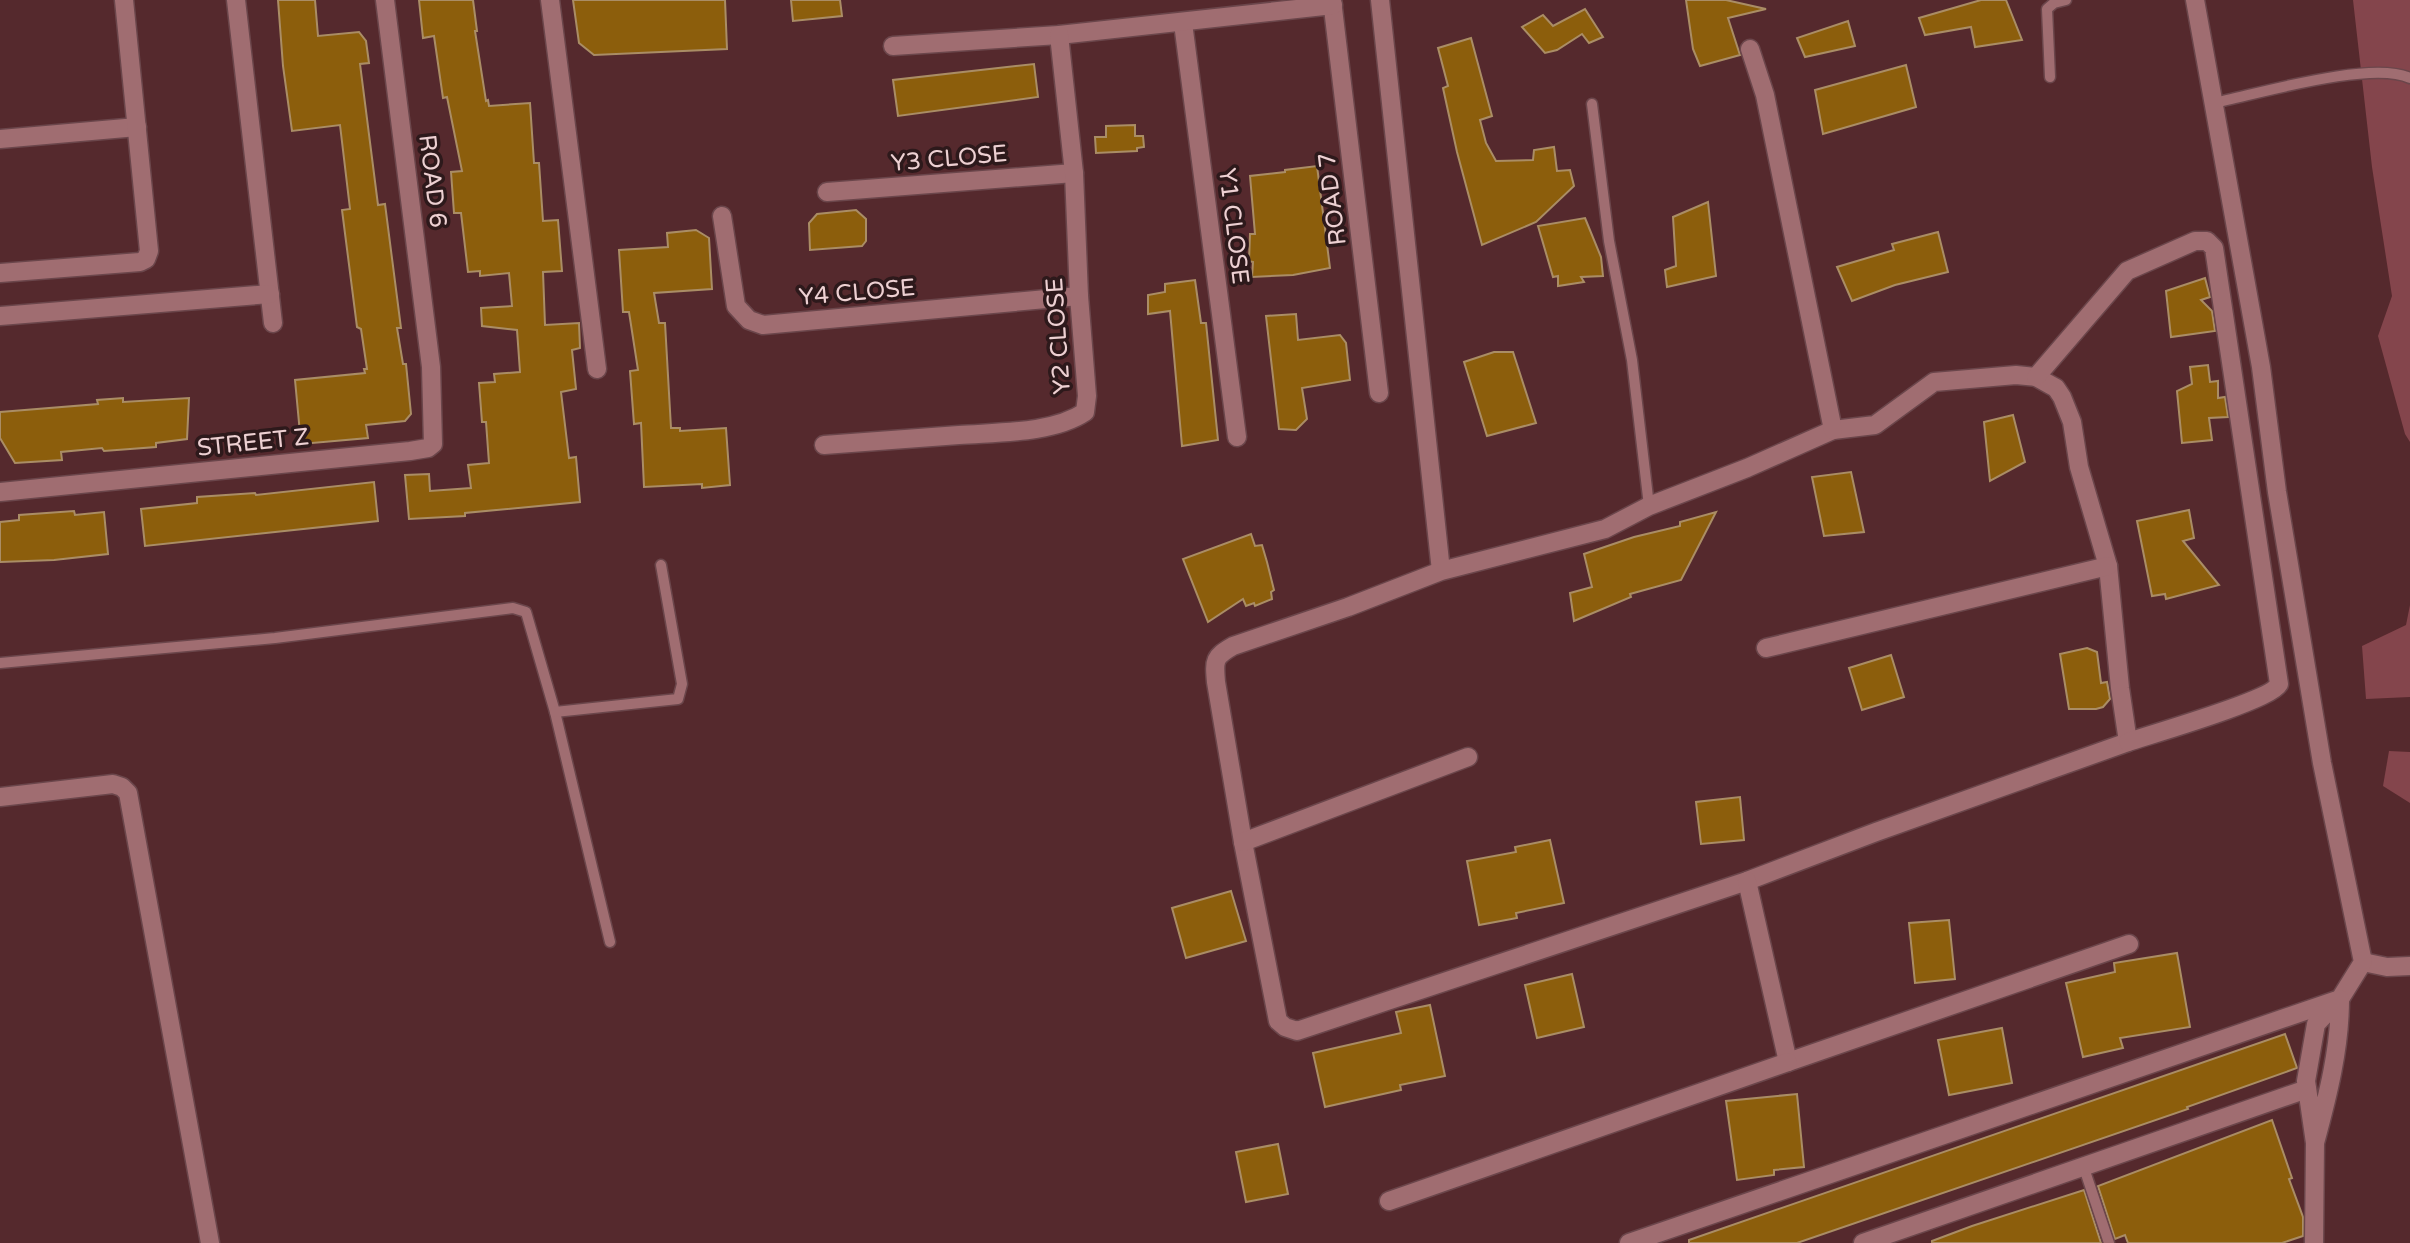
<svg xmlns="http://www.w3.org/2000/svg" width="2410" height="1243" viewBox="0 0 2410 1243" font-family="'Varela Round',sans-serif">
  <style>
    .green { fill: #84454c }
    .building { fill: #8c5e0c; stroke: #aa8d65; stroke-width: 2 }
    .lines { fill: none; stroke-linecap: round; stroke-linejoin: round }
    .service-casing { stroke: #6b464b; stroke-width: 13 }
    .minor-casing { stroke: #6b464b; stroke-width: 21 }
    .service { stroke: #a06d71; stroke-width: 10 }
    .minor { stroke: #a06d71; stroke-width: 18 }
    .labels { text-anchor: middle; stroke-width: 7; stroke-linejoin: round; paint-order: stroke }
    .street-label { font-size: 24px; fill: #edd0d2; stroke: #2d191b }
  </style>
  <rect width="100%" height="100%" fill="#55292d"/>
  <g class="green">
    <path d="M2353,0h57v442l-5,-8 -27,-98 14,-40 -20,-129z"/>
    <path d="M2410,605v92l-44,2 -4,-53 44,-21z"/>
    <path d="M2389,751l21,1v51l-27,-17z"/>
  </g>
  <g class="building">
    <path d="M278,0h37l3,36 41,-4 7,9 3,22 -9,1 18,141 7,-1 16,124h-4l6,36h3l5,50 -6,7 -39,4 2,13 -67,6 -6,-64 70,-7 -1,-4h3l-6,-40 -4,-2 -15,-117 8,-1 -10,-84 -48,6 -9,-65z"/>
    <path d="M419,0h54l4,31h-2l11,70 2,-1 1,6 41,-3 4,60h5l4,58 15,-1 4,51 -19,1 2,53 34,-2 1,25 -8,2 4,39 -15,3 8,66 7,-1 4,45 -115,11v3l-56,3 -4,-44 24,-1 1,17 41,-3 -3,-23 21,-2 -3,-41h-4l-3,-39 16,-1 -1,-8 26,-2 -3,-42 -35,-4 -1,-18 31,-2 -3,-33 -29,3v-5l-12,1 -7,-59h-7l-3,-41 11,-1 -15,-74 -4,1 -9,-62 -11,2z"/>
    <path d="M573,0h152l2,49 -133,6 -15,-12z"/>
    <path d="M791,0h49l2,16 -49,5z"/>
    <path d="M1686,0h40l40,9 -38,9 12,37 -40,11 -7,-17z"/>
    <path d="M1981,0h25l16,40 -47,7 -4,-20 -46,8 -6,-17z"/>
    <path d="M1585,9l18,28 -14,6 -7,-9 -25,16 -12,3 -23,-26 21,-12 10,11z"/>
    <path d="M1848,21l7,25 -50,11 -8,-19z"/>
    <path d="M1471,38l21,78 -12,4 6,23 10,18 37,-1 1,-10 20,-3 3,24 13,-1 4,16 -38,36 -54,23 -25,-93 -14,-64 5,-2 -10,-38z"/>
    <path d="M1034,64l4,33 -140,19 -5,-36z"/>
    <path d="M1906,65l10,42 -93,27 -8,-44z"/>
    <path d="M1135,125v11h8l1,11 -7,1v3l-41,2 -1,-16h11v-11z"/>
    <path d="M1317,166l13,102 -37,7 -41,2 1,-15 -4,-1 1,-27h5l-5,-58 35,-4v-2z"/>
    <path d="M1708,202l8,74 -49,11 -2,-17 11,-4 -3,-49z"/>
    <path d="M856,210l10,9v22l-4,5 -52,4 -1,-27 8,-9z"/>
    <path d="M1585,218l16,39 2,19 -22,1 3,5 -26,4v-10l-5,1 -15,-51z"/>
    <path d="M696,230l13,8 3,51 -58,4 5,30h6l6,105h9v3l46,-3 4,57 -28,3v-4l-58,3 -3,-64 -7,1 -4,-53 8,-1 -9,-58h-6l-4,-62 49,-3 -1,-14z"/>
    <path d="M1938,232l10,40 -53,13 -43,16 -15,-34 57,-17 -2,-6z"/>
    <path d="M2205,278l5,19 -9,3 11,11 3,20 -44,6 -5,-46z"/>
    <path d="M1195,280l6,43h5l12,117 -36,6 -12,-135 -22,3v-19l17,-3v-8z"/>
    <path d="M1296,314l2,26 42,-5 6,8 4,37 -48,8 5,31 -11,11 -17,-1 -13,-113z"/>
    <path d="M1494,352h19l23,71 -49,13 -23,-74z"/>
    <path d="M2208,365l2,17 8,-1v17l7,-1 3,20 -19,1 3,22 -30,3 -5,-52 15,-7 -2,-17z"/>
    <path d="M123,398v4l66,-4 -2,41 -31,4v4l-52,4 -2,-3 -41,4 1,8 -47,3 -15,-25v-26l98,-8 -1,-4z"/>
    <path d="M2013,415l12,47 -35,19 -6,-59z"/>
    <path d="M1851,472l13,60 -40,4 -12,-59z"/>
    <path d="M374,482l4,39 -233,25 -4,-37 56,-6v-6l58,-4 1,2z"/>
    <path d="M2189,510l5,28 -11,3 36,44 -53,14 -1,-5 -13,2 -15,-75z"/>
    <path d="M74,511l1,4 29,-3 4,42 -54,6 -54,2v-40l19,-2v-5z"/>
    <path d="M1716,512l-35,68 -51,14 1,3 -57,24 -4,-28 22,-6 -8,-33 50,-17 46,-11v-4z"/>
    <path d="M1251,534l4,12 7,-1 5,17 7,28 -3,2 1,7 -17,7 -1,-3 -8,3 -3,-7 -35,23 -25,-63z"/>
    <path d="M2087,648l10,4 4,31 6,-1 3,17 -7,8 -7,2h-27l-9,-55z"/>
    <path d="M1891,655l13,42 -42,13 -13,-42z"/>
    <path d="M1740,797l4,43 -43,4 -5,-42z"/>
    <path d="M1550,840l14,63 -48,10 1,5 -38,7 -12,-64 49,-9 -1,-5z"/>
    <path d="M1231,891l15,50 -60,17 -14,-50z"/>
    <path d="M1949,920l6,59 -40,4 -6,-60z"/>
    <path d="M2177,953l13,74 -70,11 3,10 -40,9 -17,-74 49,-11 -1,-9z"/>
    <path d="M1572,974l12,53 -47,11 -12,-53z"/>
    <path d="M1430,1005l15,71 -45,9 1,5 -76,17 -12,-54 88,-20 -5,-21z"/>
    <path d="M2002,1028l10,55 -63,12 -11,-55z"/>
    <path d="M2285,1034l12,34 -110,39 1,2 -391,134h-108v-3z"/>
    <path d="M1797,1094l7,73 -30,3v5l-37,5 -11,-79z"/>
    <path d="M2272,1120l20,58 -3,1 14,38v19l-21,7h-154l-3,-8 -10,4 -17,-53z"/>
    <path d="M1278,1144l10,50 -42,8 -10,-50z"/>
    <path d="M2084,1190l17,53h-169v-2l40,-15z"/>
  </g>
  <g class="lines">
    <g class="service-casing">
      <g id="service">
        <path d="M2050,77l-3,-68 7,-6 12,-3"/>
        <path d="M2213,103c45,-9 158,-43 197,-25"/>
        <path d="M1592,104l17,137 23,119 17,146"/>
        <path d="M0,663l275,-25 238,-30 13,4 29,100 55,230"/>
        <path d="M555,712l123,-13 4,-15 -21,-119"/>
        <path d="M2084,1168l25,75"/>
      </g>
    </g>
    <g class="minor-casing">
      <g id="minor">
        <path d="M236,0l37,323"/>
        <path d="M550,0l47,369"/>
        <path d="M1332,0l47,393"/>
        <path d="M1380,0l61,571 164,-42 44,-23 98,-38 86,-38 42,-5 59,-43 82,-7 20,2 20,11 6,9 10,25 7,45 29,99 12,122 8,54 -252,90 -129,49 -450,150 -12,-4 -7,-6 -35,-179 -27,-160c-2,-22 -2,-25 17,-36l115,-39 93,-36"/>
        <path d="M1183,23l54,414"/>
        <path d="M893,46l166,-11 274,-30"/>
        <path d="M1750,49l15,46 68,335"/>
        <path d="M0,139l137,-12"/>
        <path d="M827,192l247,-19"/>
        <path d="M722,216l14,90 13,14 14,5 316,-29"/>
        <path d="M0,273l140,-11 6,-3 3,-8 -25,-251"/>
        <path d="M0,316l270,-22"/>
        <path d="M2036,377l91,-106 68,-30h12l7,7 65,436c-8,16 -127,50 -151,58"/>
        <path d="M824,445c45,-3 90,-7 135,-10 38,-3 93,-1 126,-23l2,-16 -8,-100 -5,-123 -15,-138"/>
        <path d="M0,492l410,-41 18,-3 5,-4 -2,-77 -46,-367"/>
        <path d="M1766,648l342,-82"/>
        <path d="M0,797l113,-13 9,3 6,6 82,450"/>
        <path d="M1243,842l225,-85"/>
        <path d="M1747,881l41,181 341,-118"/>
        <path d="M2363,962l24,5 23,-1"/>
        <path d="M1389,1201l399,-139"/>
        <path d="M1629,1243l711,-244 23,-37 -41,-199 -45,-271 -16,-125 -66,-367"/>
        <path d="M1863,1243l444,-154"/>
        <path d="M2314,1243l1,-100 -9,-62 10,-57 24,-25c0,49 -12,96 -25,144"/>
      </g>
    </g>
    <use href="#service" class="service"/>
    <use href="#minor" class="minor"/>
  </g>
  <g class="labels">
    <g class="street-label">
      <text transform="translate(949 158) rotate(-5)" y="8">Y3 CLOSE</text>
      <text transform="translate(433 181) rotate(83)" y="8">ROAD 6</text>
      <text transform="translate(1332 199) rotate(-97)" y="8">ROAD 7</text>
      <text transform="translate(1234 226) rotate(83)" y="8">Y1 CLOSE</text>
      <text transform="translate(857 292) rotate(-5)" y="8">Y4 CLOSE</text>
      <text transform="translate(1058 336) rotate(-94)" y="8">Y2 CLOSE</text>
      <text transform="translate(253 442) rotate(-6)" y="8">STREET Z</text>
    </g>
  </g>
</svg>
